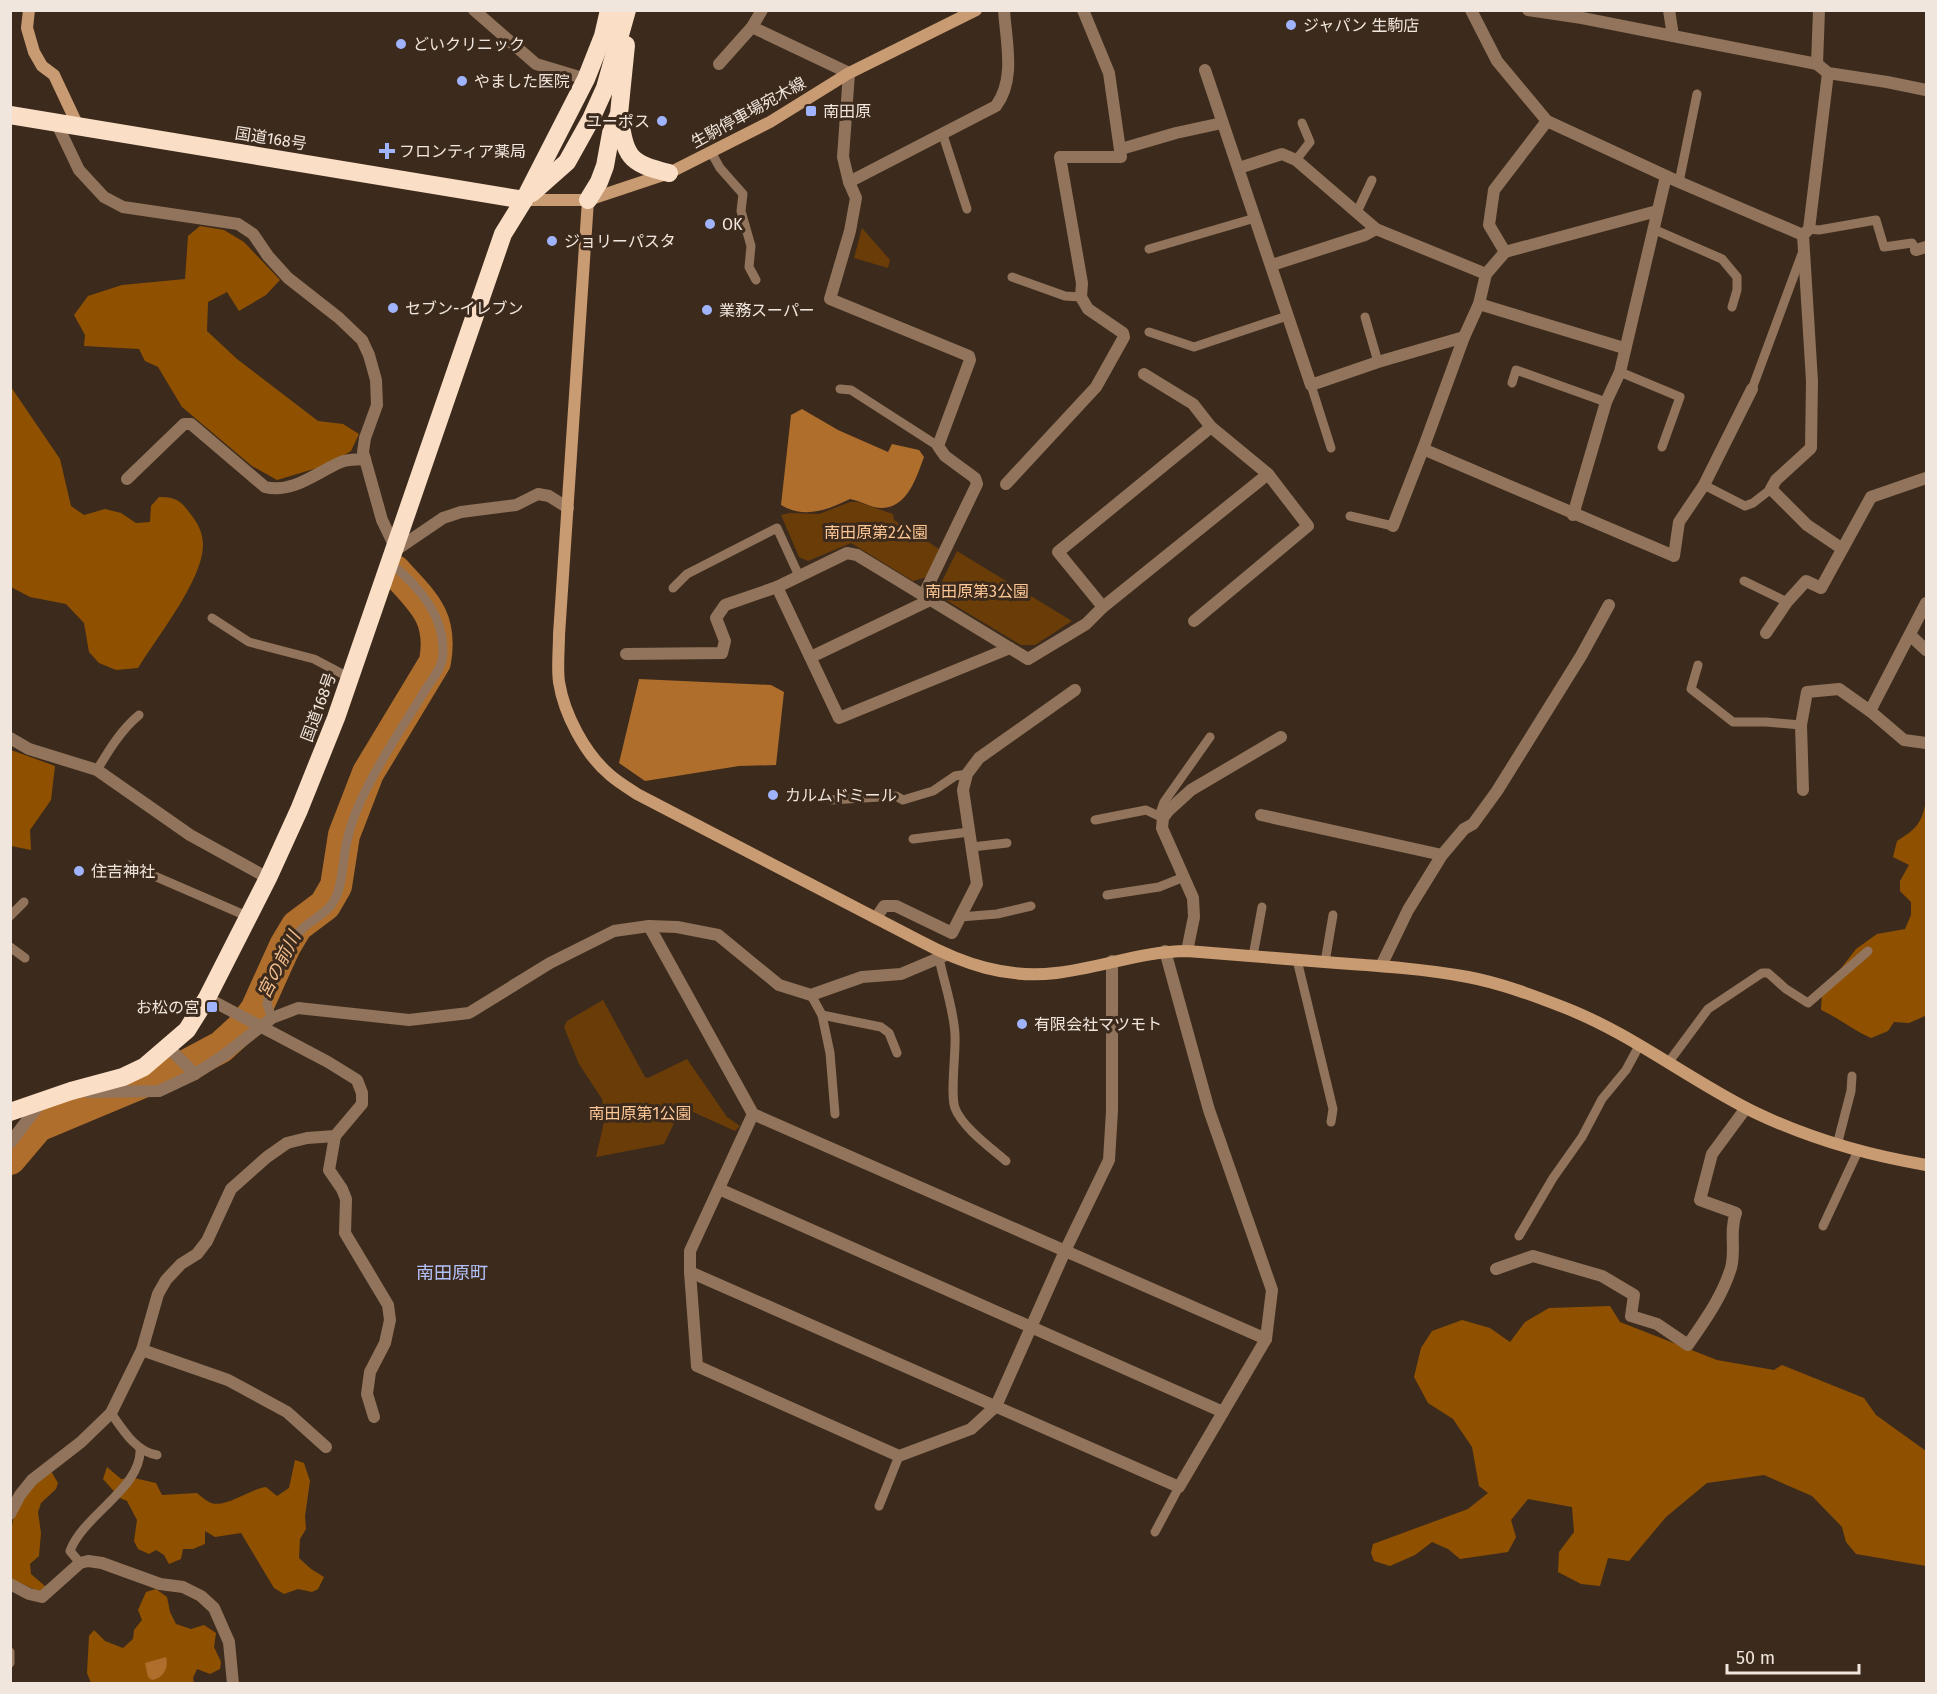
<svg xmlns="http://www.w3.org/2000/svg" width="1937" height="1694" viewBox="0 0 1937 1694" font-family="'Fira Sans','Noto Sans JP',sans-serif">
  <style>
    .green { fill: #6a3c08 }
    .forest { fill: #8f5100 }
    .water { fill: #af6e2c }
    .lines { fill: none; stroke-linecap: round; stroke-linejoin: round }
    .river { stroke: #af6e2c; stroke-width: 32 }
    .lane { stroke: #91745b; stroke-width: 9 }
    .street { stroke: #91745b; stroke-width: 12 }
    .secondary { stroke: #c99b72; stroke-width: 12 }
    .highway { stroke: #fbdec6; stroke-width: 18 }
    .poi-dot { fill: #a0b3fd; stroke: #3c2b1c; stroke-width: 2 }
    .labels { text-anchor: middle; stroke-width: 6; stroke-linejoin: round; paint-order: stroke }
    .poi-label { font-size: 16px; fill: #f1e6dd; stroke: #3c2b1c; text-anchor: start }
    .street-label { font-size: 16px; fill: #f1e6dd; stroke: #3c2b1c }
    .park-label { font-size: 16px; fill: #fcc697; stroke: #3c2b1c }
    .water-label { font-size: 18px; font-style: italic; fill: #f4be90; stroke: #3c2b1c }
    .neighbourhood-label { font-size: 18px; fill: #b2c1f9; stroke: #3c2b1c }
  </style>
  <rect width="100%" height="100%" fill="#3c2b1c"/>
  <g class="green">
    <path d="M862,228l28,32 -2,8 -34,-10z"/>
    <path d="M850,502h8l35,12 1,6 45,29 -12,28 -14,4 -62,-38 -43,18 -9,-4 -18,-42 8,-2 30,1z"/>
    <path d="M957,551l115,70 -37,24h-14l-75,-45 -8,-11z"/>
    <path d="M603,1000l42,77 3,1 39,-19 40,58 13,9 -5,5 -53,-24 -18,37 -68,13 9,-39 -3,-19 -23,-35 -15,-37 3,-6z"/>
  </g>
  <g class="forest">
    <path d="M200,226l24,4 20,12 36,38 -14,15 -27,16 -12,-19 -19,10 -1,29 30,28 81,62 25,3 16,10 -8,17 -24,14 -50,15 -25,-14 -70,-59 -24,-40 -13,-6 -6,-12 -55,-3 1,-11 -11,-20 14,-19 34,-11 63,-6 3,-43z"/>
    <path d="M11,387l49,72 11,47 13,9 21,-6 16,4 15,10 14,-1 1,-16 8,-9c18,0 22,4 33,19 7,9 11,18 11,30 -1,35 -46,91 -65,122l-22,2 -17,-7 -10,-11 -5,-29 -18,-19 -36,-7 -19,-10z"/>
    <path d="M11,750l44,16 -4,34 -21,30 1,20 -20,-4z"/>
    <path d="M1926,800l-1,216 -16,7 -15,-1 -6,9 -17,7c-18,-8 -32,-20 -50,-28l1,-17 34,-44 21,-15 28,-5 6,-14v-13l-11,-11v-10l9,-16 -16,-8 4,-16c19,-12 25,-17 29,-41z"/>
    <path d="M1610,1306l10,16 97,38 57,10 8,-5 82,33 12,17 50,36v115l-70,-12 -10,-12 -4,-15 -30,-31 -48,-21 -57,8 -41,34 -37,44 -21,-3 -8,28 -19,-2 -23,-12 1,-20 15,-20 -2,-25 -44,-8 -17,21 5,17 -8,15 -48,7 -12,-10 -16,-7 -17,13 -25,11 -16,-5 -3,-8 2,-9 95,-35 20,-16 -9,-7 -7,-39 -19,-28 -25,-16 -14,-26 7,-29 11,-17 30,-11 28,8 20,14 15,-20 24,-14z"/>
    <path d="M295,1460l9,3 6,18 -5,35 1,13 -6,10 -1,19 12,11 13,8 -6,12 -6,3 -14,-3 -14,5 -10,-6 -33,-55 -26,4 -10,-6v13l-12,5h-10l-2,10 -12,5 -5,-9 -8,-5 -7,4 -11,-5 -4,-8 3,-21 -10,-19 -7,-3 -17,-19 4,-12 14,12 13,-1 22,5 6,12 35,-2c4,3 8,7 12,9 15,8 40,-13 57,-15l11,9 12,-8z"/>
    <path d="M51,1471l7,12 -2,6 -15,14 -3,9 3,21 -2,23 -9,8 1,10 14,12 -2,4 -5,1 -27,-12c0,-33 -5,-69 20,-94 6,-6 14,-10 20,-14z"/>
    <path d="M156,1589l11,8 3,15 6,12 15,5 13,-4 12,8 -2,14 7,15 -1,7 -10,5 -13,-5 -4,9 1,5h-103l-4,-10 2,-37 5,-6 11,11 18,7 10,-9 1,-9 8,-10 -4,-10 8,-18z"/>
  </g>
  <g class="water">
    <path d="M802,409l36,21 50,22 4,-8 27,6 5,7c-8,21 -16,50 -42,51 -11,0 -21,-7 -32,-9 -23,11 -45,20 -69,6l10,-90z"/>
    <path d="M639,679l132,6 13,7 -8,73 -37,1 -94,15 -26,-18z"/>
    <path d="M166,1657c3,10 -2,21 -14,23l-4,-3 -3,-14z"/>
  </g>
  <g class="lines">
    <path class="river" d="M10,1159l28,-33 117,-49 19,-5 47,-25 24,-22 11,-15 29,-64 12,-20 28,-21 11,-19 8,-51 24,-62 67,-111c8,-45 -12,-60 -40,-91"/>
    <g class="lane">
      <path d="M943,135l24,74"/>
      <path d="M711,152l9,16 23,26 -2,17 10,35 -2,21 7,13"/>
      <path d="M1296,160l14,-18 -8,-19"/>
      <path d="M1679,182l18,-88"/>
      <path d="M1357,212l15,-32"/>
      <path d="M1653,229l69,30 15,18v13l-5,17"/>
      <path d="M1809,229l10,1 57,-10 8,27 28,-4 4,7"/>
      <path d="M1149,249l106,-31"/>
      <path d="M1012,277l53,19 16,1"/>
      <path d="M1365,317l13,45"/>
      <path d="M1149,332l45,15 93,-31"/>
      <path d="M1620,372l60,25 -18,50"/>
      <path d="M1512,383l4,-13 90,32"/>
      <path d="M1311,385l20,63"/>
      <path d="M840,389l11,1 87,56"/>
      <path d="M1752,389l51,-138"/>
      <path d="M1704,485l41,21 8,-3 18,-14"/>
      <path d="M1350,516l43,10"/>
      <path d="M1744,581l43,21"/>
      <path d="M673,588l14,-14 90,-46 22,48"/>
      <path d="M212,618l37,24 65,17 36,19"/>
      <path d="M1698,665l-7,24 42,33h33l35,3"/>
      <path d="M97,770c12,-20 24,-40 42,-55"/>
      <path d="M831,800l65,-4 7,4 30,-9 22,-15 12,-2"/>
      <path d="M1159,816l5,-14 46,-65"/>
      <path d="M1095,820l51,-10 17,8"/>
      <path d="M913,839l56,-7"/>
      <path d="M972,847l35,-4"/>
      <path d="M129,865l120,52"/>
      <path d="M1107,895l52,-8 25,-10"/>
      <path d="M10,916l14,-14"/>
      <path d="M960,917l37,-3 34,-8"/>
      <path d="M10,947l15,11"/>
      <path d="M1253,956l9,-49"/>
      <path d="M939,958c5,25 15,52 16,77 1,18 -5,60 0,73 7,19 36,40 51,53"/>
      <path d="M1297,960l36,149 -2,13"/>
      <path d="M1325,962l8,-47"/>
      <path d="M811,995l11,20 59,12 8,6 8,20"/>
      <path d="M822,1015l8,38 5,61"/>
      <path d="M272,1018l-5,-14 2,-10c9,-19 18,-50 33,-65 10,-10 26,-16 33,-30 9,-18 7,-39 12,-58 4,-19 12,-38 21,-55 16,-32 37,-63 56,-94 5,-9 16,-21 18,-31 7,-42 -23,-75 -53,-99"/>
      <path d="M1668,1063l40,-54 54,-36h6l18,16 22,14 60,-52"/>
      <path d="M1837,1145l14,-54 1,-15"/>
      <path d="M1823,1226l35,-75"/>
      <path d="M1519,1236l34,-58 29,-41 20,-38 24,-29 13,-24"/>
      <path d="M111,1413c12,17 25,39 46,42"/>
      <path d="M879,1506l20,-50"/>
      <path d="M1155,1532l24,-45"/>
      <path d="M80,1563l-10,-12c13,-36 73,-64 70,-103"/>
      <path d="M10,1652v11"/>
    </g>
    <g class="street">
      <path d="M474,10l62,54 50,15"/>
      <path d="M1471,10l26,51 50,60 132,61 124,53"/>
      <path d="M1528,10l54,8 91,18"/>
      <path d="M1669,10l4,26 144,28"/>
      <path d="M1819,10l-2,54 11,9 59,9 39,8"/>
      <path d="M752,27l97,46 -6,84 6,25 7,16 -6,33 -20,68 139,57 1,4 -32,86 7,10 30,22 2,6 -54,112"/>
      <path d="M719,64l33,-37 10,-17"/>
      <path d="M1205,70l106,315 67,-23 86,-25"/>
      <path d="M1828,73l-19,156 -6,6 9,146 -1,67 -35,32 -5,9 36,36 34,23"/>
      <path d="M1547,121l-53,69 -5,35 16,27 -19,22 -7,30 -15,33 -41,112 251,107 5,-34 25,-37 48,-96"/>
      <path d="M56,122l23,48 25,27 19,10 115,17 15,10 15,22 20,22 51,40 23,22 7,15 7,25 1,25 -12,33 -2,14 19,68 12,25"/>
      <path d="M1121,149l55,-16 46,-10"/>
      <path d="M1239,168l43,-14 14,6 80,69 110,45"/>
      <path d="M849,182l147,-76c20,-27 10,-64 8,-96"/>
      <path d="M1916,250l10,-3"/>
      <path d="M1505,252l152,-41"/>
      <path d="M1272,265l93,-30 11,-6"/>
      <path d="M1479,304l145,44"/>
      <path d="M1144,374l49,30 18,23 57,47 40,52 -114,95"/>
      <path d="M127,479l57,-55h7l74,63c28,7 52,-15 76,-25 7,-3 16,-2 24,-3"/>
      <path d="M1006,484l90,-97 28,-50 -1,-4 -35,-24 -7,-12 1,-14 -22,-126h61l-12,-84 -26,-63"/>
      <path d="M1573,515l33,-113 14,-30 46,-196"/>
      <path d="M1393,526l30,-77"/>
      <path d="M393,552l50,-34 18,-6 55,-7 22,-11 11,2 19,12"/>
      <path d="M777,587l62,131 171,-70"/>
      <path d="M1103,607l-45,-55 153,-125"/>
      <path d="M1766,633l21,-31 19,-21 15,7 50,-91 55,-19"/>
      <path d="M1910,635l16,15"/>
      <path d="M626,654l96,-1 3,-12 -9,-23 9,-13 52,-18 70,-34 10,2 171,104 58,-35 17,-17 165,-133"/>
      <path d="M811,657l119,-57"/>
      <path d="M1870,711l56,-108"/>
      <path d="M10,738l19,11 68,21 93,65 78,43"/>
      <path d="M1803,790l-2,-65 6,-33 32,-3 31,22 34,29 22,3"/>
      <path d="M1261,815l181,40"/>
      <path d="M876,918l8,-12h12l56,27 25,-49 -14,-94 4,-16 12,-16 96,-68"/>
      <path d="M649,926l104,188 513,225"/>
      <path d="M1187,951l7,-34 -1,-19 -31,-70 1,-10 5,-7 23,-21 90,-53"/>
      <path d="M1381,966l27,-56 34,-55 22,-26 9,-5 24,-33 84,-135 28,-51"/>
      <path d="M169,1048l26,26"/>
      <path d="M87,1092l72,-1 36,-17 28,-18 49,-38 26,-10 111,12 60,-7 81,-50 64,-32 35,-5 28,1 41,8 61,50 32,10 51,-18 39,-3 45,-19"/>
      <path d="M753,1114l-63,137v21l7,94 202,90 72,-27 25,-23 69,-155 44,-91 3,-49v-150"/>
      <path d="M335,1136l-6,34 13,19 4,10 -1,34 43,72 2,15 -5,23 -15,29 -3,22 7,23"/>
      <path d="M10,1143l32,-42"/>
      <path d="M719,1189l504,223"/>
      <path d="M1496,1269l37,-13 69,20 32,19 -3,21 26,8 31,21c17,-25 34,-48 43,-77 5,-18 -2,-37 5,-55l-36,-13 12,-46 34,-46"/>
      <path d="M690,1272l489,215 87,-148 6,-49 -63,-180 -44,-159"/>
      <path d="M142,1350l86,30 59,32 39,35"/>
      <path d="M10,1514l10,-19 12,-15 49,-38 30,-29 31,-63 16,-56 8,-14 15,-16 16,-10 10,-13 24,-52 36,-32 20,-14 20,-5 28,-2 27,-32v-11l-5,-13 -29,-18 -121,-64"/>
      <path d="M10,1584l19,10 13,3 38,-34 8,-2 14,2 58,21 23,3 18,9 13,12 15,34 4,42"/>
    </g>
    <g class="secondary">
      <path d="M29,10l-2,18 7,24 8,14 12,9 24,51"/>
      <path d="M524,200h64l81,-27 101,-51 79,-49 127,-63"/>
      <path d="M588,200l-29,435c0,15 -2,32 0,47 5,32 26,72 51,93 8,7 18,13 27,19l283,147c43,23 87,38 136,32 45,-5 86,-22 131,-22 50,4 100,8 150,12 44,3 88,6 131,14 32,6 64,18 95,30 68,26 126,73 191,105 54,26 112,43 172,53"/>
    </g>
    <g class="highway">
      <path d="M10,115l514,85"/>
      <path d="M619,116c7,40 8,47 50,57"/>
      <path d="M532,193l35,-31 24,-43 14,-31 22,-78"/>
      <path d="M588,200l11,-18 6,-16 6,-33 8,-19 7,-69"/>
      <path d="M10,1112l61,-21 52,-14 21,-10 43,-37 20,-32 61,-120 31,-68 37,-92 167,-484 21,-34 62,-121 17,-43 6,-26"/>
    </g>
  </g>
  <g class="poi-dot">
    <circle cx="1291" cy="25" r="6"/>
    <circle cx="401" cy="44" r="6"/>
    <circle cx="462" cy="81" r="6"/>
    <rect x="805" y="105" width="12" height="12" rx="3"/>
    <circle cx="662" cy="121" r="6"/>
    <path d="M384 142h6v6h6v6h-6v6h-6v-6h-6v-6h6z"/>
    <circle cx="710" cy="224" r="6"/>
    <circle cx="552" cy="241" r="6"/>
    <circle cx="393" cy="308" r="6"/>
    <circle cx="707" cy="310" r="6"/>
    <circle cx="773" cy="795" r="6"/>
    <circle cx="79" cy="871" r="6"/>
    <rect x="206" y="1001" width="12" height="12" rx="3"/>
    <circle cx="1022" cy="1024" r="6"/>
  </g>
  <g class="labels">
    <g class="poi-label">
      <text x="1303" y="31">ジャパン 生駒店</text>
      <text x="413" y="50">どいクリニック</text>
      <text x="474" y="87">やました医院</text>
      <text x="823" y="117">南田原</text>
      <text x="650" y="127" text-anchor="end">ユーポス</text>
      <text x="399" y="157">フロンティア薬局</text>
      <text x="722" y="230">OK</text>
      <text x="564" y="247">ジョリーパスタ</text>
      <text x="405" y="314">セブン-イレブン</text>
      <text x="719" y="316">業務スーパー</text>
      <text x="785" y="801">カルムドミール</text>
      <text x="91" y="877">住吉神社</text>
      <text x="200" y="1013" text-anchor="end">お松の宮</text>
      <text x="1034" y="1030">有限会社マツモト</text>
    </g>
    <g class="street-label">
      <text transform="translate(748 112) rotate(-29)" y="6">生駒停車場宛木線</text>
      <text transform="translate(271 138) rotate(9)" y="6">国道168号</text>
      <text transform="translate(318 707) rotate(-70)" y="6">国道168号</text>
    </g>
    <g class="park-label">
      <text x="876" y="538">南田原第2公園</text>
      <text x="977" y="597">南田原第3公園</text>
      <text x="640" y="1119">南田原第1公園</text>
    </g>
    <g class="water-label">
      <text transform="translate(279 965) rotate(-63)" y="6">宮の前川</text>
    </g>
    <g class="neighbourhood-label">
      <text x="452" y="1279">南田原町</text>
    </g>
  </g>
  <rect width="1937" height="1694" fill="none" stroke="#f1e6dd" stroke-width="24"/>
  <path d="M1727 1664v9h132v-9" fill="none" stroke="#f1e6dd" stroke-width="3"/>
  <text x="1736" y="1664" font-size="18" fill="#f1e6dd" stroke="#3c2b1c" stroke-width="4.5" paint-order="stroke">50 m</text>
</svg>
